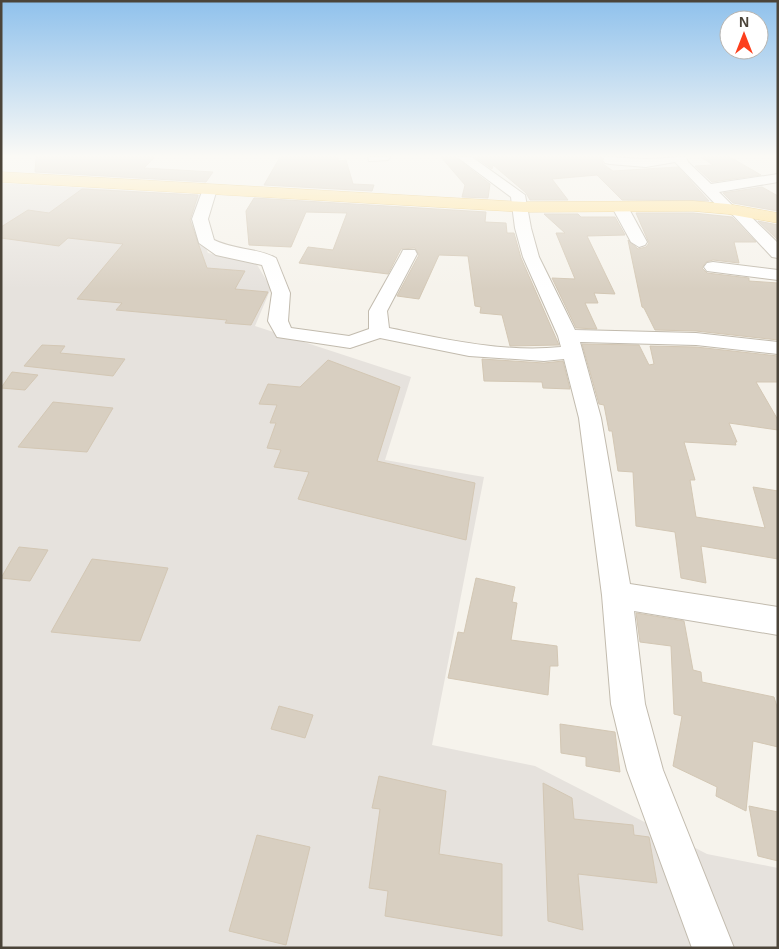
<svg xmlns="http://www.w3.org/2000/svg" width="779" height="949" viewBox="0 0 779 949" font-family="Arial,sans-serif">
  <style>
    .industrial { fill: #e6e2dd }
    .building { fill: #d8cfc1; stroke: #d3c7b4 }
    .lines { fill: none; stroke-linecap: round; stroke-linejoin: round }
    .minor-casing { stroke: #c2bbae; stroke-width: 2 }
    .major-casing { stroke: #e6c16a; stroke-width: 1 }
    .minor { fill: #fff; fill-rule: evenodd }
    .major { fill: #ffe39c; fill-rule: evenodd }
  </style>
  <rect width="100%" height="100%" fill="#f6f3ec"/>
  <path class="industrial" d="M1,183l201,12 -8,24 14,34 48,10 15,25 -16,38 156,51 -26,83 99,17 -52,268 103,21 172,88 71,14v80h-777z"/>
  <g class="building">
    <path d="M36,157h119l-11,11 69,4 -7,10 -171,-10z"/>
    <path d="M280,157h58v4l8,-1 7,24 21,1 -2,6 -108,-6z"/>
    <path d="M441,157h14l35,27 -2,14 -26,-1 3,-12z"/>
    <path d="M475,157h126l2,7 10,7 65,-4 31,34 -87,-1 -25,-25 -45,4 16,21h-38l-4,-7 -33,-28 -1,4z"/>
    <path d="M701,157h29l31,18 -49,7 -17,-16 18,-1z"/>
    <path d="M762,187l16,9v15l-45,-8 -10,-10z"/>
    <path d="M82,189l116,6 -8,25 17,48 38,3 -10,18 33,3 -17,33 -26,-2 2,-3 -111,-10 6,-7 -45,-4 46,-55 -55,-6 -9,8 -58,-8v-11l27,-17 21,3z"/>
    <path d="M254,198l232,14 -1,10 21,1 1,10h7l7,25 38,87 -49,1 -8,-31 -22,-2 1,-6 -6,-1 -7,-50 -29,-1 -20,44 -22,-3 22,-41 -4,-7 -14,1 -13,25 -89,-11 9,-16 25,3 14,-37 -41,-1 -15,35 -42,-2 -3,-34z"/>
    <path d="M636,213h57l39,4 24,25h-22l5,21 -26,-3 -7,2 -4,6 5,5 42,5v3l29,2v57l-82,-9 -41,-1 -11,-22 -2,-1 -14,-67 10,9 8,-2 3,-4z"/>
    <path d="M544,214h34l3,3h34l10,18 -38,1 28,58 -21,-1 4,10h-13l12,26 -21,-1 -24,-50 23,1 -19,-46h9z"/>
    <path d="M758,221l20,4v15z"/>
    <path d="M582,344l57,1 10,20 5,-1 -4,-18 46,1 82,9v26h-22l22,38v10l-49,-7 8,19h-2l1,3 -52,-3 11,38h-5l6,37 69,11 -12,-41 25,4v68l-77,-13 5,37 -25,-5 -6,-46 -39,-6 -3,-54 -15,-1 -6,-40h-3l-5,-26 -5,-1z"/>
    <path d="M42,345l23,1 -5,7 65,6 -12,17 -89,-10z"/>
    <path d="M482,359l62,4 19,-2 7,28 -27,-1 -1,-6 -58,-1z"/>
    <path d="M328,360l72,27 -23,74 98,22 -9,57 -168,-41 11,-27 -35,-5 7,-17 -14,-2 9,-25h-6l7,-18 -18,-1 9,-20 32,3z"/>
    <path d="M12,372l26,3 -13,15 -24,-2z"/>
    <path d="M53,402l60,6 -26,44 -69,-5z"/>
    <path d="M19,547l29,3 -18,31 -29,-3z"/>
    <path d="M92,559l76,9 -28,73 -89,-9z"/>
    <path d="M476,578l39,9 -3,15 5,1 -6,37 46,6 1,20h-8l-2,29 -100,-17 10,-46 6,1z"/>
    <path d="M636,613l48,8 9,49 8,2 1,10 72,15 4,13v37l-25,-6 -7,70 -30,-15 1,-9 -44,-21 9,-50 -8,-2 -3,-68 -31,-4z"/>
    <path d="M279,706l34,9 -8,23 -34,-9z"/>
    <path d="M560,724l55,8 5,40 -34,-6v-9l-25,-4z"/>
    <path d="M379,776l67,15 -7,63 63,10v72l-117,-20 3,-25 -19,-3 11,-79 -8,-1z"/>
    <path d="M543,783l29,15 2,21 59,6 1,10 15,2 8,46 -79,-9 5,56 -35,-9z"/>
    <path d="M749,806l29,6v49l-20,-5z"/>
    <path d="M257,835l53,12 -24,98 -57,-14z"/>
  </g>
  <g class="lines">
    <g class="minor-casing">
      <g id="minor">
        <path d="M368,157h22l-2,3 -19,1z"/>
        <path d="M457,157h15l53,38 6,33 8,29 36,73 121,3 82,9v12l-82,-9 -116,-3 21,76 29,166 148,23v28l-144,-24 11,93 18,66 71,178h-42l-65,-178 -16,-66 -9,-109 -23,-177 -15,-59 -20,2 -75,-5 -89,-18 -30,10 -73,-11 -9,-16 4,-28 -10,-28 -46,-10 -17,-12 -7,-24 11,-30 7,-4 7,4 -9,30 6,21c20,10 44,8 62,18l14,35 -2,28 3,7 58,8 20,-7v-18l32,-57 2,-4h12l2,4 -30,57 2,17c56,11 114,25 172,19l-3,-11 -35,-79 -8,-29 -4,-31z"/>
        <path d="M605,157l41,2 40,-2 2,5 23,22 67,-10v8l-59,10 15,15 8,1 36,35v15l-6,-1 -41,-44 -8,-1 -48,-50 -29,5 -36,-3 -5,-1 -2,-3z"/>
        <path d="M620,202l8,5 19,35 -2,3 -6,2 -8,-5 -19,-35z"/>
        <path d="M713,262l65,8v10l-71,-9 -3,-4 3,-4z"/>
      </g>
    </g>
    <g class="major-casing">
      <path id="major" d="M1,172l523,30 169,-1 35,3 50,9v10l-50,-9 -35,-3 -169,1 -523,-30z"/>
    </g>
    <use href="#minor" class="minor"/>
    <use href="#major" class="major"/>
  </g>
  <linearGradient id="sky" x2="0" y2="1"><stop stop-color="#8fc1ec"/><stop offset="0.54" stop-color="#fbfaf6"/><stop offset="1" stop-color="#fbfaf6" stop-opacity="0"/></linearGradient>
  <rect width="779" height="289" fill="url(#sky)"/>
  <rect width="779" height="949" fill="none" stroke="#4b4439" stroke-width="5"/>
  <g transform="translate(744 35)"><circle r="24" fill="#ffffff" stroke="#b7b4b0"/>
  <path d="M0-4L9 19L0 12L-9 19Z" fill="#fc3f1d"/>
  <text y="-8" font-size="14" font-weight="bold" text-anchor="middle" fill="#4b4439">N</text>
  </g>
</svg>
